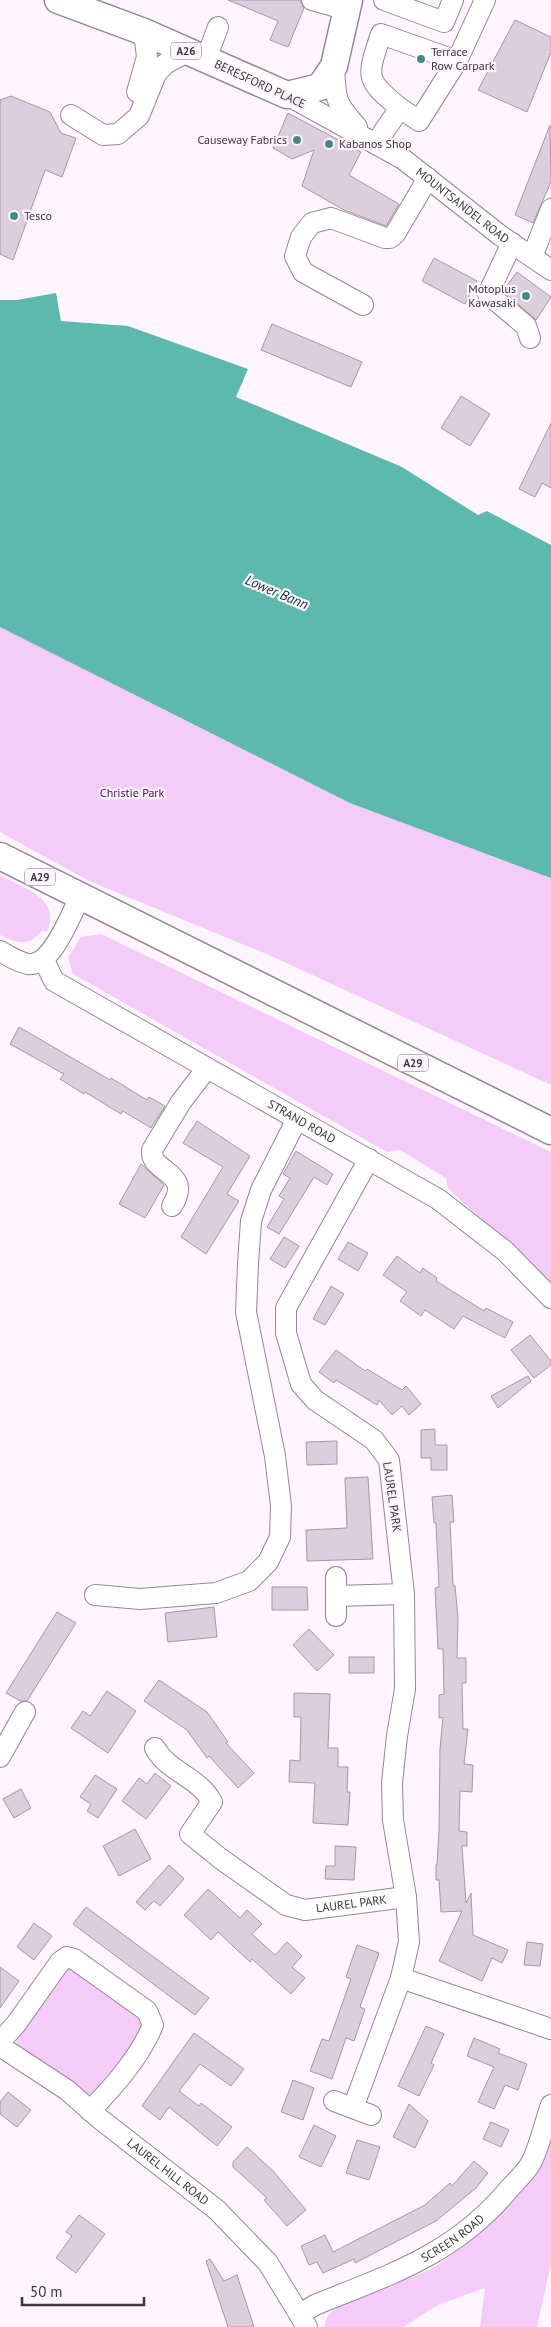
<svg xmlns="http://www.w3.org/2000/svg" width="551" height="2327" viewBox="0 0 551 2327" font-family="'PT Sans',sans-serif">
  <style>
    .green { fill: #f4ccf8 }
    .water { fill: #5db9ad }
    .building { fill: #ddcede; stroke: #a697a7 }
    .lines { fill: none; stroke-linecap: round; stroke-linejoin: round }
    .minor-casing { stroke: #958696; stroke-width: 22 }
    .major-casing { stroke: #958696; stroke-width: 29 }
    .minor { stroke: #fff; stroke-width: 20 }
    .major { stroke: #fff; stroke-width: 26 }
    .poi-dot { fill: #458a81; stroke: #fef5ff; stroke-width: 2 }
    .labels { text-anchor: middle; stroke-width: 4.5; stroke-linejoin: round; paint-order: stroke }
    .shield { fill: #fef5ff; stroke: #766f76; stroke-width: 1 }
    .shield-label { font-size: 11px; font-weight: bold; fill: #3b353c }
    .poi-label { font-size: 12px; fill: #3b353c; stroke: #fef5ff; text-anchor: start }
    .street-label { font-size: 12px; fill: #3b353c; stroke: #fef5ff }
    .park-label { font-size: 12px; fill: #480d4e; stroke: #fef5ff }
    .water-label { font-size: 14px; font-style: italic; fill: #073530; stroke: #fef5ff }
  </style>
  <rect width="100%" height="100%" fill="#fef5ff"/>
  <g class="green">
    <path d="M0,601l551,211v273l-282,-130 -180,-74 -89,-49z"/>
    <path d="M0,875c23,13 62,23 47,57l-5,-2c-13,18 -24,13 -42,5z"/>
    <path d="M101,934l450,218v134l-103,-98 -2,-10 -46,-28 -13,2 -314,-178 -5,-16 13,-21z"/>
    <path d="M70,1966l71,51 3,12 -42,61 -11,5 -11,-4 -56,-40 -7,-6 -1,-7 45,-69z"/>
    <path d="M551,2118v145l-14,64h-57l5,-39 -47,17 -35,22h-79l3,-10 7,-8 99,-41 34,-24 -3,-3z"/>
  </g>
  <path class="water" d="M56,293l5,28 67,5 120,43 -12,28 166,70 76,48 9,-4 64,34v333l-201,-75 -350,-176v-327h17z"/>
  <g class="building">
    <path d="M228,0h72l4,8 -16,39 -18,-7 8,-19z"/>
    <path d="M515,20l36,17v15l-24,60 -49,-22z"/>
    <path d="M11,96l39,16 11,21 15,5 -14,39 -17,-7 -32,90 -13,-6v-154z"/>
    <path d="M288,113l73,39 -12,23 50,29 -13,22 -42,-16 -42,-24 12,-36 -22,9 -19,-11z"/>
    <path d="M550,125l1,57 -18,41 -18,-8z"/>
    <path d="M434,258l43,23 -12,23 -43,-23z"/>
    <path d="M517,272l34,25 -15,23 -33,-29z"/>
    <path d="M272,324l90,38 -11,25 -90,-37z"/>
    <path d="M461,396l29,18 -20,32 -29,-18z"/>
    <path d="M551,423v65l-9,-5 -7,14 -16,-8z"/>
    <path d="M19,1027l91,53 1,-2 36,22 2,-3 16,9 -14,22 -28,-17 -2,3 -36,-22 -1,2 -24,-15 4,-5 -54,-30z"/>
    <path d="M197,1121l53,35 -23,38 12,7 -33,53 -25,-17 42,-70 -40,-24z"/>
    <path d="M296,1151l37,23 -6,11 -13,-8 -35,57 -12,-7 17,-28 -5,-3 11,-18 -7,-4z"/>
    <path d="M141,1164l23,21 -19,33 -26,-14z"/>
    <path d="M284,1237l15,9 -14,22 -15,-9z"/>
    <path d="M348,1242l20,11 -10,18 -20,-12z"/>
    <path d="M397,1256l23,17 3,-5 14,10 -1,3 48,30 2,-3 27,14 -8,16 -42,-22 -9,13 -29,-19 -4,6 -21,-15 7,-9 -24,-17z"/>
    <path d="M331,1286l13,8 -19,31 -12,-6z"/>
    <path d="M530,1335l21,26v4l-17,13 -23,-28z"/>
    <path d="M336,1350l29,21 2,-2 35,21 4,-4 15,18 -12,11 -7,-9 -10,9 -13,-15 -2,5 -41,-25 -2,3 -15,-11z"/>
    <path d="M528,1376l3,5 -33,27 -7,-12z"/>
    <path d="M435,1429v16h12v25h-16v-12h-10v-28z"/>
    <path d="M337,1441v23l-30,1 -1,-23z"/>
    <path d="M368,1477l5,82 -66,2 -1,-31 41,-2 -2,-50z"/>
    <path d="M452,1495l2,27h-4l3,64h2l3,32 -1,40h9v25h-4l1,46h5l-4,35 9,1 -1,27 -12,-1 -1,40 8,1v14h-5l4,57 5,-10 2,42 35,15 -6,13 -10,-5 -10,23 -43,-20 23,-50 -21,1 -2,-32h-3v-15h1l2,-34 1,-82 3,-32 -4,1v-23l5,-1 -1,-45h-5l-3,-61 4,-1 -3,-64h-2l-2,-26z"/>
    <path d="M272,1587h35l1,23h-36z"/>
    <path d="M214,1607l3,30 -49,5 -3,-29z"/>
    <path d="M57,1612l19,11 -49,78h-7l-14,-8z"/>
    <path d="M309,1629l25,26 -17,16 -24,-26z"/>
    <rect x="349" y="1657" width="25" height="16"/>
    <path d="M159,1680l48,32 21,30 -2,1 28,30 -16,15 -29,-32 -2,2 -20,-28 -43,-29z"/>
    <path d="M107,1691l29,20 -28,42 -37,-25 12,-17 7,5z"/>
    <path d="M294,1693l36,1 -2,54h10v19h10l-1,25h3l-2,33 -35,-2 2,-40 -26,-1 1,-22 10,1 1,-44h-7z"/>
    <path d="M155,1773l16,13 -25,33 -24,-18 17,-23 8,6z"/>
    <path d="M95,1775l22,14 -19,29 -11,-7 4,-7 -11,-7z"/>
    <path d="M21,1789l10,19 -17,10 -11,-19z"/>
    <path d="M135,1829l16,30 -32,17 -16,-30z"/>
    <path d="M335,1846l21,1 -2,33 -29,-1 1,-13h9z"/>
    <path d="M169,1865l15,14 -24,27 -6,-5 -9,9 -9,-8z"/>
    <path d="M208,1889l32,29 7,-8 15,14 -10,10 23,21 12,-13 15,14 -10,11 13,11 -14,16 -39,-35 -2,3 -32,-30 -7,8 -27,-25z"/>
    <path d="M86,1907l123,91 -14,17 -122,-91z"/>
    <path d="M34,1923l18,13 -18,24 -17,-13z"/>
    <path d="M527,1942l16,2 -3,22 -16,-1z"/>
    <path d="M357,1945l22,8 -19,54 5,2 -11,32 -8,-3 -14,41 -22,-8 12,-32 7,2 22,-62 -5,-2z"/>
    <path d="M0,1967l19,14 -19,27z"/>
    <path d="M426,2026l18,8 -13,29 3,2 -15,31 -21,-10z"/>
    <path d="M194,2033l50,36 -13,17 -31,-22 -21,27 20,15 2,-3 31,24 -15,19 -48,-39 -9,13 -18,-14z"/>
    <path d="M474,2038l26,11 -2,4 29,11 -9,26 -13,-5 -11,24 -16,-7 16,-35 -27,-11z"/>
    <path d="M293,2080l21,8 -11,32 -22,-8z"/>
    <path d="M8,2092l23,18 -14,17 -17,-13v-12z"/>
    <path d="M409,2104l19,17 -13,27 -22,-11z"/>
    <path d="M491,2122l18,8 -8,17 -18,-8z"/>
    <path d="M314,2125l22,11 -15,31 -22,-10z"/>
    <path d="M357,2140l23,7 -11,33 -23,-7z"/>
    <path d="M247,2147l26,24 33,39 -19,16 -23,-26 3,-2 -34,-31v-5z"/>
    <path d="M474,2161l14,12 -12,15 -40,33 -81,42 -1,-4 -31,14 -6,-11 -8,3 -8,-19 24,-11 8,17 92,-47 25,-22 2,3z"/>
    <path d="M79,2215l26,19 -29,39 -20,-15 16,-22 -6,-4z"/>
    <path d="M210,2259l14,22 13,-6 17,52h-26l-22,-66z"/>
  </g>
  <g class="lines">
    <g class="minor-casing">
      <g id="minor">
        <path d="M312,0l35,10"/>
        <path d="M384,0l60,22 9,-22"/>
        <path d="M206,59l12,-32"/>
        <path d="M457,61l28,-61"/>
        <path d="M334,66c2,34 0,35 23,61"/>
        <path d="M137,92l10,-35 -3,-25"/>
        <path id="s1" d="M287,95l116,64 98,77 50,34"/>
        <path d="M71,115l32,20 15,-1 21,-18 17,-42 9,-10 22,-12"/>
        <path d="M376,143l24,-35 19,13 38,-60 -76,-27c-14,43 -17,45 19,74"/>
        <path d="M512,243l-24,51 38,32 4,12"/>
        <path d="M532,257l19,-48"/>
        <path d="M363,305l-60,-33 -8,-16 6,-19 11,-14 19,-5 54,20h5l5,-4 33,-56"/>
        <path d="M0,951c9,5 17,11 28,13 24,3 42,-48 52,-67"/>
        <path id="s2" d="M44,960l10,21 384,218 67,52 46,47"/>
        <path d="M172,1206c22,-35 -23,-33 -20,-56l29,-48 26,-34"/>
        <path d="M336,1577v39"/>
        <path d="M95,1595l45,4 76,-6 33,-12 19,-19 12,-25 1,-31 -6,-50 -29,-144 2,-48 3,-43 10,-31 36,-71"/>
        <path d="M336,1596l68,-2"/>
        <path id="s3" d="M155,1748c13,24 44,29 57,54l-22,32 31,25 65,46 19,5 101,-13"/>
        <path d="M0,1757l25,-45"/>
        <path d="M401,1978l150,51"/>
        <path d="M0,2042l16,-18 44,-62 7,-5 7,2 73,52 6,14c-13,32 -39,61 -63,86"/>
        <path id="s4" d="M0,2046l67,44 33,29 117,91 51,53 39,64"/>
        <path d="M334,2101l37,14"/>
        <path d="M353,2108l48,-130 8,-36 -3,-45 -13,-77 -1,-37 5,-47 8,-47 -1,-95 -15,-134 -15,-20 -59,-40 -14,-16 -15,-51v-25l83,-149"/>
        <path id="s5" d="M300,2314l15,-9c76,-31 139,-50 194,-116 7,-8 17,-17 22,-26 9,-17 13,-39 20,-58"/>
      </g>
    </g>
    <g class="major-casing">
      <g id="major">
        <path d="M58,0l86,32 143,63 33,-8 14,-21 15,-66"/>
        <path d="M0,856l551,275"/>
      </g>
    </g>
    <use href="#minor" class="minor"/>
    <use href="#major" class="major"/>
  </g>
  <g class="poi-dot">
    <circle cx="421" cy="59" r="5"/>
    <circle cx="297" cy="140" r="5"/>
    <circle cx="329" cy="144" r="5"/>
    <circle cx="14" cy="216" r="5"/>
    <circle cx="526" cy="296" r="5"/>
  </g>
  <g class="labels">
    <g class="shield">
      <rect x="171" y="42.5" width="30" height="17" rx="4"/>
      <rect x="25" y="868.5" width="30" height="17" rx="4"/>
      <rect x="398" y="1054.5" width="30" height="17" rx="4"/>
    </g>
    <g class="shield-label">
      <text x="186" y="55">A26</text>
      <text x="40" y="881">A29</text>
      <text x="413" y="1067">A29</text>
    </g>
    <g class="poi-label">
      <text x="431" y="56">Terrace<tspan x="431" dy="14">Row Carpark</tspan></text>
      <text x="287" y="144" text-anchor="end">Causeway Fabrics</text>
      <text x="339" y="148">Kabanos Shop</text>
      <text x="24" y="220">Tesco</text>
      <text x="516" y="293" text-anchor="end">Motoplus<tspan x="516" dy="14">Kawasaki</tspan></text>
    </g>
    <g class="street-label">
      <text transform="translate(260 84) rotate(25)" y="4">BERESFORD PLACE</text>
      <text dy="4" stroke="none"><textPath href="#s1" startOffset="208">MOUNTSANDEL ROAD</textPath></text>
      <text dy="4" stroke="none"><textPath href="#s2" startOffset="308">STRAND ROAD</textPath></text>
      <text transform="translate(392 1497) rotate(82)" y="4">LAUREL PARK</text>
      <text dy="4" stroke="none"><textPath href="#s3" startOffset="304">LAUREL PARK</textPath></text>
      <text dy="4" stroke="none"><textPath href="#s4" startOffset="210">LAUREL HILL ROAD</textPath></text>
      <text dy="4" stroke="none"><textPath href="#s5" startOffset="171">SCREEN ROAD</textPath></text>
    </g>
    <g class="park-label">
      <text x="132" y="797">Christie Park</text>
    </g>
    <g class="water-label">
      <text transform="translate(277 592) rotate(23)" y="5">Lower Bann</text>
    </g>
  </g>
  <path d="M22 2297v8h122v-8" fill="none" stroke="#3b353c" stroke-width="2.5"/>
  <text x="30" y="2297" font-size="15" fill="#3b353c" stroke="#fef5ff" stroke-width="4" paint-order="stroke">50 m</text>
</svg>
